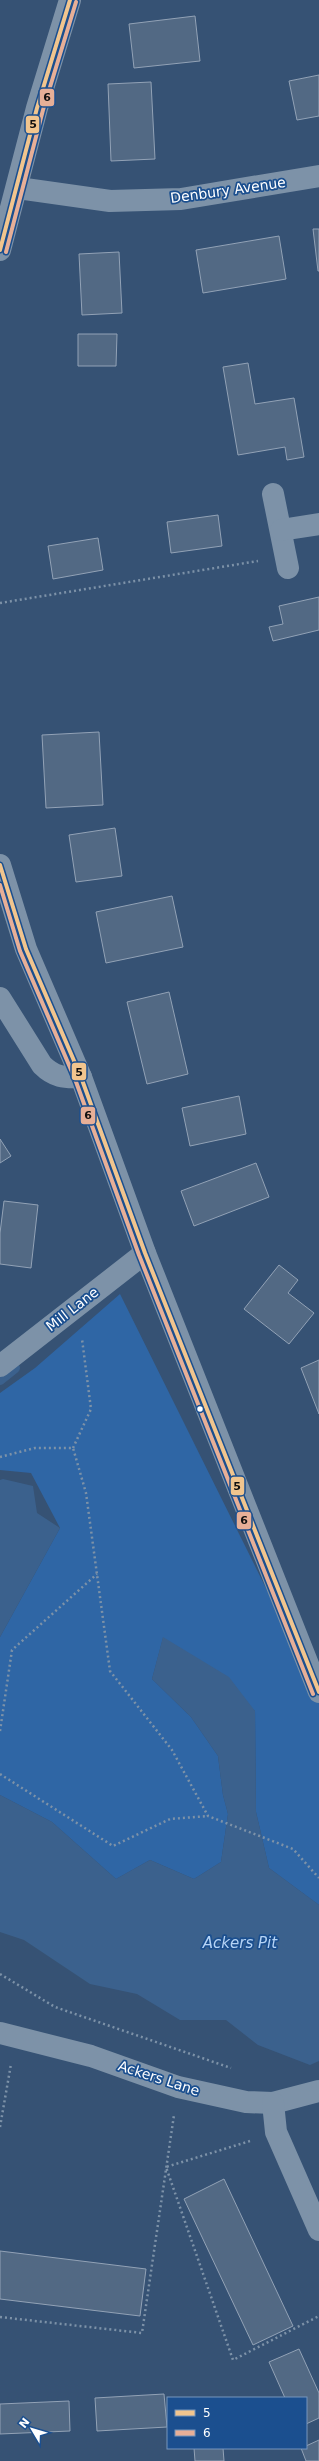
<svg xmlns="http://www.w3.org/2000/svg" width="319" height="2461" viewBox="0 0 319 2461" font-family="'DejaVu Sans',sans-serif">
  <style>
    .green { fill: #2f66a5 }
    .water { fill: #3b618d }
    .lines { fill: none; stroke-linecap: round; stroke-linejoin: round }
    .stream { stroke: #3b618d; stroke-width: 10 }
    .building { fill: #526984; stroke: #92a2b6 }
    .path { stroke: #7d92a8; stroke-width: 2.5; stroke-dasharray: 2 3; stroke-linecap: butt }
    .minor { stroke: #7d92a8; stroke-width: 22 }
    .tertiary { stroke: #7d92a8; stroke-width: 22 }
    .bus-1-casing { stroke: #1b4f8f; stroke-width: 7 }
    .bus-2-casing { stroke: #1b4f8f; stroke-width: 7 }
    .bus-1 { stroke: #f1c58e; stroke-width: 4 }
    .bus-2 { stroke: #e7af97; stroke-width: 4 }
    .bus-dot { fill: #fff; stroke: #1b4f8f; stroke-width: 1.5 }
    .labels { text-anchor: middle; stroke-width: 3.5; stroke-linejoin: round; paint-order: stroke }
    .street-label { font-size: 14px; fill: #fff; stroke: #1b4f8f }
    .water-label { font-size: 15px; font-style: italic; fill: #b5d3f5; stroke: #1b4f8f }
    .line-badge { stroke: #1b4f8f; stroke-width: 1.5 }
    .pale-badge-label { font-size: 11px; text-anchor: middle; font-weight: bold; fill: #111 }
  </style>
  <rect width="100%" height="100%" fill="#365274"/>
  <path class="green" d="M120,1294l199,401v210l-50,-37 -13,-56 -1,-101 -92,-73 -11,41 39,38 27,39 5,39 5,19 -7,48 -27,17 -44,-19 -34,19 -64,-57 -52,-27v-158l60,-109 -29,-55 -31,-3v-77l35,-25z"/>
  <g class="water">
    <path d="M3,1479l30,7 4,27 23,15 -60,109v-157z"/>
    <path d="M163,1637l66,40 26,34 1,101 13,56 50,37v156l-9,4 -52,-20 -32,-25h-46l-43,-26 -47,-10 -66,-44 -24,-8v-137l52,27 64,57 34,-19 44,19 27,-17 7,-48 -5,-19 -5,-39 -27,-39 -39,-38z"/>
  </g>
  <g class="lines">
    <path class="stream" d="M0,1380l15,-12"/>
  </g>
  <g class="building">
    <path d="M195,16l5,45 -66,7 -5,-44z"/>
    <path d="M319,75v41l-22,4 -8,-39z"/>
    <path d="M151,82l4,77 -44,2 -3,-77z"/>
    <path d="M313,229h6v42h-1z"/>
    <path d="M279,236l7,43 -83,14 -7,-43z"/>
    <path d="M119,252l3,61 -40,2 -3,-61z"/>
    <path d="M78,334h39l-1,32h-38z"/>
    <path d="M248,363l7,41 39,-6 10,59 -17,3 -2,-13 -47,8 -15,-88z"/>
    <path d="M218,515l4,31 -51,7 -4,-31z"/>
    <path d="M98,538l5,32 -50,9 -5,-33z"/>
    <path d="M319,597v33l-46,11 -4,-14 14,-3 -4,-18z"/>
    <path d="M99,732l4,73 -57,3 -4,-73z"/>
    <path d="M115,828l7,48 -46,6 -7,-47z"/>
    <path d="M172,896l11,51 -77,16 -10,-51z"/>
    <path d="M169,992l19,82 -41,10 -20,-82z"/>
    <path d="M239,1096l7,38 -56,12 -8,-38z"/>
    <path d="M0,1139l11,17 -11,7z"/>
    <path d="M256,1163l13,34 -75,29 -13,-35z"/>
    <path d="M4,1201l34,4 -7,63 -31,-4v-31z"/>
    <path d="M279,1265l19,15 -10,13 26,20 -25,31 -45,-35z"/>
    <path d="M319,1360v54l-18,-46z"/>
    <path d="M224,2179l69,147 -40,19 -69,-146z"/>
    <path d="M0,2251l146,18 -6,47 -140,-17z"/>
    <path d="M299,2349l20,44v25l-13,6v-26h-21l-16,-36z"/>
    <path d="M164,2394l3,33 -70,4 -2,-33z"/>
    <path d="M69,2401l1,30 -70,3v-30z"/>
    <path d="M319,2440v21h-13l-5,-13h5v-2z"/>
    <path d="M194,2448h29l1,13h-29z"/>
  </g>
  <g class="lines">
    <g class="path">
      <path d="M0,603l258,-42"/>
      <path d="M73,1448l18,-39 -9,-70"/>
      <path d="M0,1457l35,-9h38l13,45 24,178 62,79 36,66 85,33 26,29"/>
      <path d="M0,1731l12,-81 85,-76"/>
      <path d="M0,1774l113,72 57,-27 38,-3"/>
      <path d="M0,1974l55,33 176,61"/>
      <path d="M0,2127l11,-63"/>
      <path d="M250,2141l-84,26 67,193 86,-44"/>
      <path d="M0,2317l142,16 32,-218"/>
    </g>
    <g class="minor">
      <path d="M18,188l92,13 71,-2 138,-23"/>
      <path d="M273,494l15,74"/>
      <path d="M281,530l38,-6"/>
      <path d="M0,1366l145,-113"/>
      <path d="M0,2033l91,23 87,31 68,15 27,1 46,-12"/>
      <path d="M273,2103l3,29 43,98"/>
    </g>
    <g class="tertiary">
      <path d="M0,250l37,-142 33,-108"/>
      <path d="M0,865l26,84 55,128 64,176 174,439"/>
      <path d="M0,998l42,67c12,12 22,13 39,12"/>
    </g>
    <g class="bus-1-casing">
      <g id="bus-1">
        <path d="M0,250l37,-142 33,-108"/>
        <path d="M0,865l26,84 55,128 64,176 174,439"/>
      </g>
    </g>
    <g class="bus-2-casing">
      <g id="bus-2">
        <path d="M6,252l37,-142 33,-108"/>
        <path d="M0,885l20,66 55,128 64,176 174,439"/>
      </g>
    </g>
    <use href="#bus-1" class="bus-1"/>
    <use href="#bus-2" class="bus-2"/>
  </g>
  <circle class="bus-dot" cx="200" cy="1409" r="3.5"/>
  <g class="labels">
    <g class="street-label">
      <text transform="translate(228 190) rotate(-8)" y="5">Denbury Avenue</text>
      <text transform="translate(72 1309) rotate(-38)" y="5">Mill Lane</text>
      <text transform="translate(159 2078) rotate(18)" y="5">Ackers Lane</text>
    </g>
    <g class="water-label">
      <text x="240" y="1948">Ackers Pit</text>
    </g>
  </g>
  <g class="line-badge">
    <rect x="39" y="88" width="16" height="19" rx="4" fill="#e7af97"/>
    <rect x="25" y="115" width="15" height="19" rx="4" fill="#f1c58e"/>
    <rect x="71" y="1062" width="16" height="19" rx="4" fill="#f1c58e"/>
    <rect x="80" y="1106" width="16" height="19" rx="4" fill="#e7af97"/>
    <rect x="230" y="1476" width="15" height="20" rx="4" fill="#f1c58e"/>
    <rect x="236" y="1511" width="16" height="19" rx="4" fill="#e7af97"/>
  </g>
  <g class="pale-badge-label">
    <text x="47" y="101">6</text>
    <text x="33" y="128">5</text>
    <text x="79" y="1076">5</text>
    <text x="88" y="1119">6</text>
    <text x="237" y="1490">5</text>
    <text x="244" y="1524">6</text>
  </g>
  <rect x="167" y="2397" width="140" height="52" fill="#1b4f8f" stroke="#7695bc"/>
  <rect x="175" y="2410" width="20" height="6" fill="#f1c58e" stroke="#7695bc"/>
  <text x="203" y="2417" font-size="12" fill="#ffffff">5</text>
  <rect x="175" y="2430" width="20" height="6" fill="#e7af97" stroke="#7695bc"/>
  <text x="203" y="2437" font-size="12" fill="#ffffff">6</text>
  <g transform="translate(32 2429) rotate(308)" stroke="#1b4f8f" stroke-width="3" paint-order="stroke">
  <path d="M0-3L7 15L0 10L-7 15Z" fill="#ffffff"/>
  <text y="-6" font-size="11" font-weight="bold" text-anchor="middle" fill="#ffffff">N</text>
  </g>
</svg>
